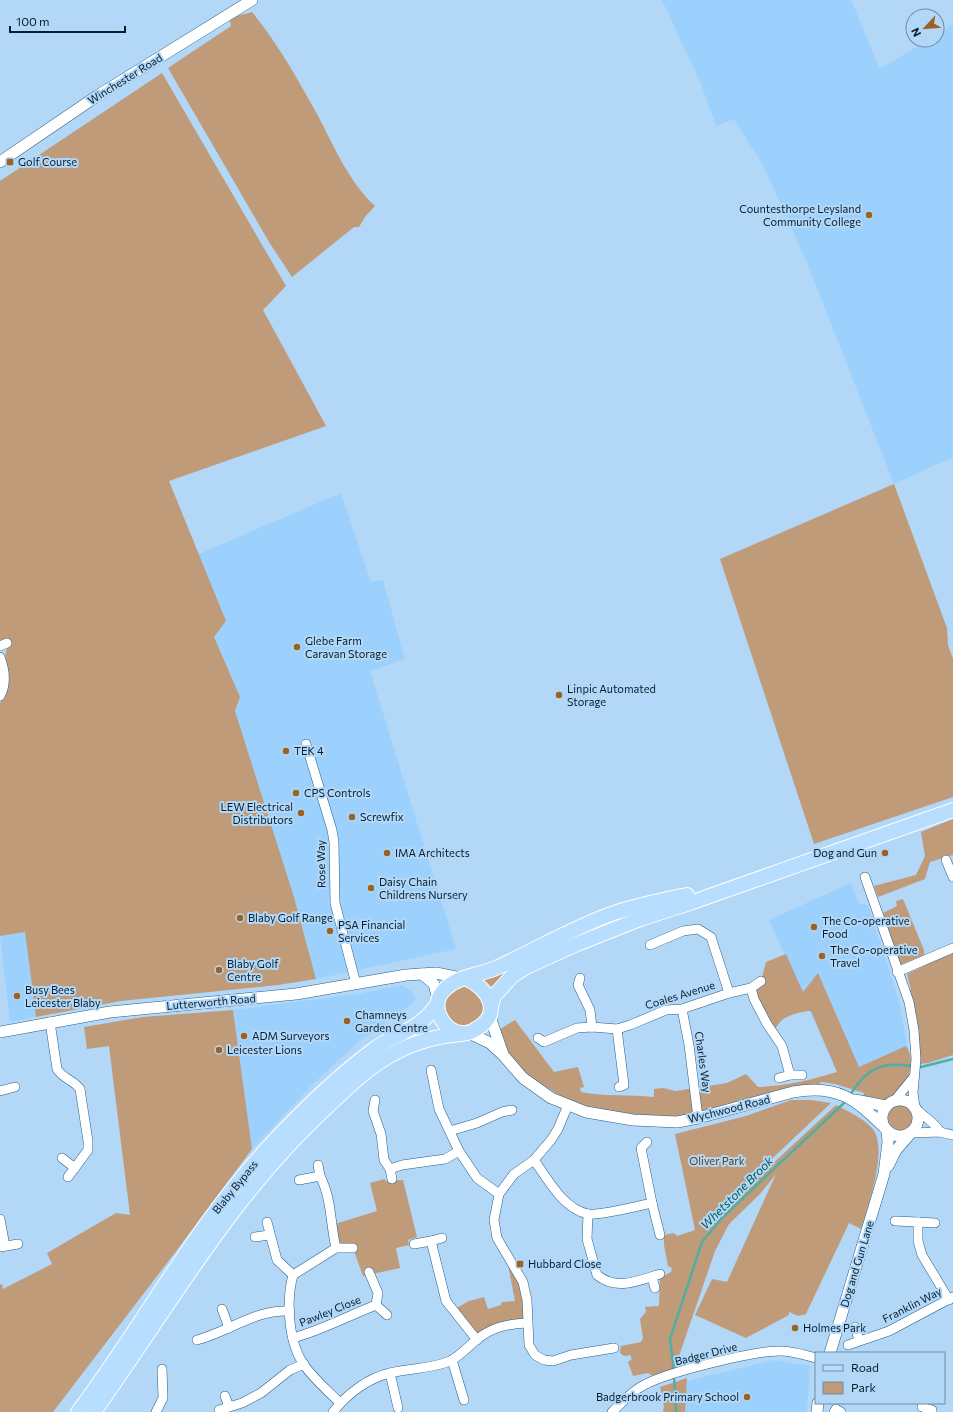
<svg xmlns="http://www.w3.org/2000/svg" width="953" height="1412" viewBox="0 0 953 1412" font-family="Commissioner,sans-serif">
  <style>
    .built { fill: #9cd1fe }
    .green { fill: #bf9b79 }
    .lines { fill: none; stroke-linecap: round; stroke-linejoin: round }
    .stream { stroke: #52ada2; stroke-width: 2.5 }
    .minor-casing { stroke: #225f8c; stroke-width: 10 }
    .tertiary-casing { stroke: #225f8c; stroke-width: 12 }
    .primary-casing { stroke: #fff; stroke-width: 16 }
    .minor { stroke: #fff; stroke-width: 9 }
    .tertiary { stroke: #fff; stroke-width: 11 }
    .primary { stroke: #b7defe; stroke-width: 14 }
    .poi-dot { fill: #9c6221; stroke: #b3d7f6; stroke-width: 1.5 }
    .labels { text-anchor: middle; stroke-width: 4; stroke-linejoin: round; paint-order: stroke }
    .street-label { font-size: 11px; fill: #051e30; stroke: #b3d7f6 }
    .poi-label { font-size: 11px; fill: #051e30; stroke: #b3d7f6; text-anchor: start }
    .park-label { font-size: 11px; fill: #5d3a15; stroke: #b3d7f6 }
    .water-label { font-size: 12px; font-style: italic; fill: #05574f; stroke: #b3d7f6 }
  </style>
  <rect width="100%" height="100%" fill="#b3d7f6"/>
  <g class="built">
    <path d="M662,0h189l29,69 47,-29h10v-6l16,-10v433l-59,27 -86,-219 -45,-100 -29,-46 -18,7 -15,-42z"/>
    <path d="M341,493l30,89 12,-2 22,79 -35,12 86,278 -140,30 -22,-82 -59,-186 5,-14 -26,-60 -15,-83z"/>
    <path d="M851,883l8,21 9,1 31,96 9,48 -45,21 -26,2 -68,-152z"/>
    <path d="M25,932l11,85 -26,5 -10,-86z"/>
    <path d="M402,985l11,8 2,5 -1,4 -58,42 -43,40 -61,65 -19,-139 124,-16z"/>
    <path d="M774,1360l36,6 -3,46h-122l2,-31z"/>
  </g>
  <g class="green">
    <path d="M252,12c26,32 45,66 65,102 17,32 31,67 58,92l-10,11 -6,10h-5l-62,50 -23,-35 -101,-174 63,-42 -1,-6c7,-6 14,-5 22,-8z"/>
    <path d="M162,73l124,213 -23,24 63,116 -157,55 57,140 -12,16 26,60 -5,14 59,186 22,82 -38,6 -157,16 -85,16 -11,-85 -25,4v-233c19,-26 0,-36 7,-55l-4,-7 -3,-1v-459z"/>
    <path d="M894,484l53,144 1,17 5,14v138l-139,47 -94,-285z"/>
    <path d="M953,819v36l-23,7 -5,17 -47,18 -4,-11 42,-11 9,-19 -4,-24z"/>
    <path d="M903,899l21,51v5l-24,10 -17,-52 14,-7 -1,-5z"/>
    <path d="M953,952v103l-25,8 -9,1 -10,-73 2,-1 -4,-16 17,-8 -1,-2z"/>
    <path d="M786,954l17,38 15,-19 41,94 47,-21c13,17 -2,50 -21,54 -7,2 -16,-2 -22,-3l1,-4 -29,-9 -13,-2 -14,8 -110,28 -112,-6 -59,-37 -17,-19 -13,-25 18,-11 39,52 24,-5 6,20 -4,1 1,4c23,5 49,2 73,5v-8l9,-1 13,3 51,-8 19,-9 12,13c28,-1 53,-7 79,-15l-26,-61c-8,0 -25,4 -31,11 -3,4 -4,6 -8,9l-21,-43 10,-7 5,-19z"/>
    <path d="M526,957l-35,32 -9,-10z"/>
    <path d="M461,985h9l16,18 -3,15c-15,11 -19,12 -36,2l-4,-16 6,-12z"/>
    <path d="M233,1010l19,139 -72,97 -127,166h-53v-127l2,-1 1,5 49,-25 -5,-11 69,-40 14,2 -21,-169 -22,3 -3,-22 59,-10z"/>
    <path d="M791,1100h20l20,3 -125,118 6,3 16,-19 108,-100c11,6 27,13 36,23 17,19 -4,78 -11,101l-12,-6 -43,91 -8,2 -9,-4v3l-43,23 -51,-23 17,-36 15,3 49,-108 -16,20 -31,30 -14,27 -37,108 3,8 -28,9 -5,-3 -15,3 -5,-14 4,-3 -2,-4 -6,1 -4,-3 1,-7 20,-4 2,-4 -3,-19 6,-7 -1,-5 14,-1 1,-28 11,-6 1,-4 -4,-2 -4,-21v-10l10,-2 3,3 18,-6 -20,-96 71,-18z"/>
    <circle cx="900" cy="1118" r="14"/>
    <path d="M385,1179v2l18,-1 14,57 -9,3 1,5 -13,3 4,20 -37,8 -10,-28h-17l-4,-23 45,-14 -7,-28z"/>
    <path d="M508,1265l8,4 11,54 -15,1 -35,16 -24,-30 16,-9 15,-4 4,12 13,-4 1,-3 13,-1z"/>
    <path d="M687,1378l-2,34h-22l1,-6 -4,-19z"/>
  </g>
  <g class="lines">
    <g class="stream">
      <path d="M921,1067l32,-8"/>
      <path d="M852,1092c16,-25 31,-30 58,-26"/>
      <path d="M674,1372l-4,-33 32,-97 19,-23 23,-22 100,-94"/>
      <path d="M674,1377l2,35"/>
    </g>
    <g class="minor-casing">
      <g id="minor">
        <path d="M0,646l7,-3"/>
        <path d="M0,657c5,13 7,26 0,39"/>
        <path d="M306,744l26,86 2,12 1,61 21,81"/>
        <path d="M946,860l7,17"/>
        <path d="M865,877l44,125 5,28 2,29 -3,34 2,14"/>
        <path d="M650,945l33,-14 15,-2 13,8 18,56"/>
        <path d="M897,972l56,-24"/>
        <path d="M580,978l-2,7 12,25 2,17"/>
        <path d="M751,988l3,11 13,25 15,22 8,29"/>
        <path d="M682,1009l7,36 9,73"/>
        <path d="M50,1022l7,47c6,10 17,11 23,20l8,52v9l-20,27"/>
        <path d="M617,1029l7,56 -5,2"/>
        <path d="M538,1038l6,4 33,-14 15,-1 25,2 13,-4 36,-15 16,-1 47,-16 22,-5 10,-7"/>
        <path d="M431,1070l8,39 20,42 18,27 22,16"/>
        <path d="M779,1078l11,-3h12"/>
        <path d="M0,1091l15,-4"/>
        <path d="M375,1100l-2,11 8,23 3,26 6,9 12,-4 43,-6 14,-8"/>
        <path d="M895,1100l18,-22"/>
        <path d="M568,1105l-10,24 -7,11 -17,20 -20,14 -15,20 -5,26 3,18 26,44 4,18 2,45 6,10 9,5 9,1 18,-6 43,-7"/>
        <path d="M916,1108c7,9 19,14 24,24"/>
        <path d="M450,1131l27,-8 25,-11 10,-2"/>
        <path d="M911,1133l29,-1 13,3"/>
        <path d="M62,1158l13,10"/>
        <path d="M534,1160c13,18 29,49 54,54 11,2 51,-8 64,-11l-11,-55 6,-6"/>
        <path d="M318,1165l2,11"/>
        <path d="M390,1169l2,10"/>
        <path d="M299,1180l21,-4c12,23 10,47 16,72"/>
        <path d="M652,1203l8,32"/>
        <path d="M588,1214l-1,25 10,36c20,16 40,6 63,-1"/>
        <path d="M0,1219l5,27"/>
        <path d="M895,1221l23,1v19l4,14 27,45"/>
        <path d="M267,1222l10,38 16,15"/>
        <path d="M918,1222l17,1"/>
        <path d="M255,1237l14,-2"/>
        <path d="M431,1241l11,-3"/>
        <path d="M414,1244l17,-3 15,60 31,39"/>
        <path d="M0,1247l18,-3"/>
        <path d="M652,1277l3,11"/>
        <path d="M376,1305l11,10"/>
        <path d="M222,1309l7,19"/>
        <path d="M855,1327l4,13"/>
        <path d="M293,1338c29,-8 55,-22 83,-33l2,-12 -9,-21"/>
        <path d="M197,1340c33,-9 59,-31 93,-29"/>
        <path d="M848,1345l41,-14 64,-34"/>
        <path d="M452,1360l12,40"/>
        <path d="M390,1373l8,35"/>
        <path d="M225,1396l4,11"/>
        <path d="M340,1403c-12,-12 -26,-24 -36,-38 -16,-23 -18,-64 -11,-90l43,-27h17"/>
        <path d="M922,1407l10,3v2"/>
        <path d="M219,1410l23,-7 19,-10 29,-23 14,-6"/>
        <path d="M156,1412l7,-14 -1,-29"/>
        <path d="M333,1412c14,-18 35,-34 57,-39 20,-5 41,-4 60,-12 10,-5 18,-14 26,-21 16,-13 31,-16 51,-17"/>
        <path d="M612,1412c9,-8 17,-18 27,-24 22,-15 114,-37 141,-37 13,0 24,4 36,7"/>
        <path d="M834,1412l2,-3 5,3"/>
      </g>
    </g>
    <g class="tertiary-casing">
      <g id="tertiary">
        <path d="M0,162l97,-66 155,-96"/>
        <path d="M422,974l12,10 4,16"/>
        <path d="M489,1014l14,40"/>
        <path d="M0,1032l110,-20 186,-18 110,-19 30,-2 25,5"/>
        <path d="M469,1033l21,10 13,12 20,23 28,20 35,14 47,8 44,2 21,-4 95,-26c45,-8 62,7 92,36"/>
        <circle cx="900" cy="1118" r="18"/>
        <path d="M855,1100l31,6"/>
        <path d="M888,1166l8,-16 14,-16"/>
        <path d="M830,1353l54,-179 4,-32 -1,-12"/>
        <path d="M817,1412l1,-9"/>
      </g>
    </g>
    <g class="primary-casing">
      <g id="primary">
        <path d="M465,978c23,9 39,36 11,51 -4,3 -10,5 -14,4 -8,0 -16,-6 -20,-13 -7,-11 -6,-23 4,-32 13,-12 34,-13 50,-20 40,-18 77,-41 118,-55 24,-8 49,-13 73,-18"/>
        <path d="M491,1006l3,-10 18,-20 14,-9 51,-23 63,-25 50,-16 263,-93"/>
        <path d="M78,1412c67,-89 118,-188 195,-270 31,-33 64,-65 100,-92 25,-19 43,-17 64,-45"/>
        <path d="M94,1412c75,-105 137,-217 233,-305 20,-19 41,-40 66,-53 21,-12 44,-18 69,-20"/>
      </g>
    </g>
    <use href="#minor" class="minor"/>
    <use href="#tertiary" class="tertiary"/>
    <use href="#primary" class="primary"/>
  </g>
  <g class="poi-dot">
    <rect x="6" y="158" width="8" height="8" rx="2"/>
    <circle cx="869" cy="215" r="4"/>
    <circle cx="297" cy="647" r="4"/>
    <circle cx="559" cy="695" r="4"/>
    <circle cx="286" cy="751" r="4"/>
    <circle cx="296" cy="793" r="4"/>
    <circle cx="301" cy="813" r="4"/>
    <circle cx="352" cy="817" r="4"/>
    <circle cx="387" cy="853" r="4"/>
    <circle cx="885" cy="853" r="4"/>
    <circle cx="371" cy="888" r="4"/>
    <circle cx="240" cy="918" r="4"/>
    <circle cx="814" cy="927" r="4"/>
    <circle cx="330" cy="931" r="4"/>
    <circle cx="822" cy="956" r="4"/>
    <circle cx="219" cy="970" r="4"/>
    <circle cx="17" cy="996" r="4"/>
    <circle cx="347" cy="1021" r="4"/>
    <circle cx="244" cy="1036" r="4"/>
    <circle cx="219" cy="1050" r="4"/>
    <rect x="516" y="1260" width="8" height="8" rx="2"/>
    <circle cx="795" cy="1328" r="4"/>
    <circle cx="747" cy="1397" r="4"/>
  </g>
  <g class="labels">
    <g class="street-label">
      <text transform="translate(125 79) rotate(-32)" y="4">Winchester Road</text>
      <text transform="translate(321 864) rotate(-91)" y="4">Rose Way</text>
      <text transform="translate(680 995) rotate(-17)" y="4">Coales Avenue</text>
      <text transform="translate(211 1002) rotate(-5)" y="4">Lutterworth Road</text>
      <text transform="translate(703 1062) rotate(82)" y="4">Charles Way</text>
      <text transform="translate(729 1109) rotate(-14)" y="4">Wychwood Road</text>
      <text transform="translate(235 1187) rotate(-51)" y="4">Blaby Bypass</text>
      <text transform="translate(857 1264) rotate(-73)" y="4">Dog and Gun Lane</text>
      <text transform="translate(912 1305) rotate(-27)" y="4">Franklin Way</text>
      <text transform="translate(330 1311) rotate(-22)" y="4">Pawley Close</text>
      <text transform="translate(706 1354) rotate(-14)" y="4">Badger Drive</text>
    </g>
    <g class="poi-label">
      <text x="18" y="166">Golf Course</text>
      <text x="861" y="213" text-anchor="end">Countesthorpe Leysland<tspan x="861" dy="13">Community College</tspan></text>
      <text x="305" y="645">Glebe Farm<tspan x="305" dy="13">Caravan Storage</tspan></text>
      <text x="567" y="693">Linpic Automated<tspan x="567" dy="13">Storage</tspan></text>
      <text x="294" y="755">TEK 4</text>
      <text x="304" y="797">CPS Controls</text>
      <text x="293" y="811" text-anchor="end">LEW Electrical<tspan x="293" dy="13">Distributors</tspan></text>
      <text x="360" y="821">Screwfix</text>
      <text x="395" y="857">IMA Architects</text>
      <text x="877" y="857" text-anchor="end">Dog and Gun</text>
      <text x="379" y="886">Daisy Chain<tspan x="379" dy="13">Childrens Nursery</tspan></text>
      <text x="248" y="922">Blaby Golf Range</text>
      <text x="822" y="925">The Co-operative<tspan x="822" dy="13">Food</tspan></text>
      <text x="338" y="929">PSA Financial<tspan x="338" dy="13">Services</tspan></text>
      <text x="830" y="954">The Co-operative<tspan x="830" dy="13">Travel</tspan></text>
      <text x="227" y="968">Blaby Golf<tspan x="227" dy="13">Centre</tspan></text>
      <text x="25" y="994">Busy Bees<tspan x="25" dy="13">Leicester Blaby</tspan></text>
      <text x="355" y="1019">Chamneys<tspan x="355" dy="13">Garden Centre</tspan></text>
      <text x="252" y="1040">ADM Surveyors</text>
      <text x="227" y="1054">Leicester Lions</text>
      <text x="528" y="1268">Hubbard Close</text>
      <text x="803" y="1332">Holmes Park</text>
      <text x="739" y="1401" text-anchor="end">Badgerbrook Primary School</text>
    </g>
    <g class="park-label">
      <text x="717" y="1165">Oliver Park</text>
    </g>
    <g class="water-label">
      <text transform="translate(737 1193) rotate(-45)" y="4">Whetstone Brook</text>
    </g>
  </g>
  <rect x="815" y="1352" width="130" height="52" fill="#b3d7f6" stroke="#6d8da7"/>
  <rect x="823" y="1365" width="20" height="6" fill="#b7defe" stroke="#6d8da7"/>
  <text x="851" y="1372" font-size="12" fill="#051e30">Road</text>
  <rect x="823" y="1382" width="20" height="12" fill="#bf9b79" stroke="#6d8da7"/>
  <text x="851" y="1392" font-size="12" fill="#051e30">Park</text>
  <g transform="translate(925 28) rotate(244)"><circle r="19" fill="#b3d7f6" stroke="#6d8da7"/>
  <path d="M0-3L7 15L0 10L-7 15Z" fill="#9c6221"/>
  <text y="-6" font-size="11" font-weight="bold" text-anchor="middle" fill="#051e30">N</text>
  </g>
  <path d="M10 26v6h115v-6" fill="none" stroke="#051e30" stroke-width="2"/>
  <text x="16" y="26" font-size="12" fill="#051e30" stroke="#b3d7f6" stroke-width="3" paint-order="stroke">100 m</text>
</svg>
